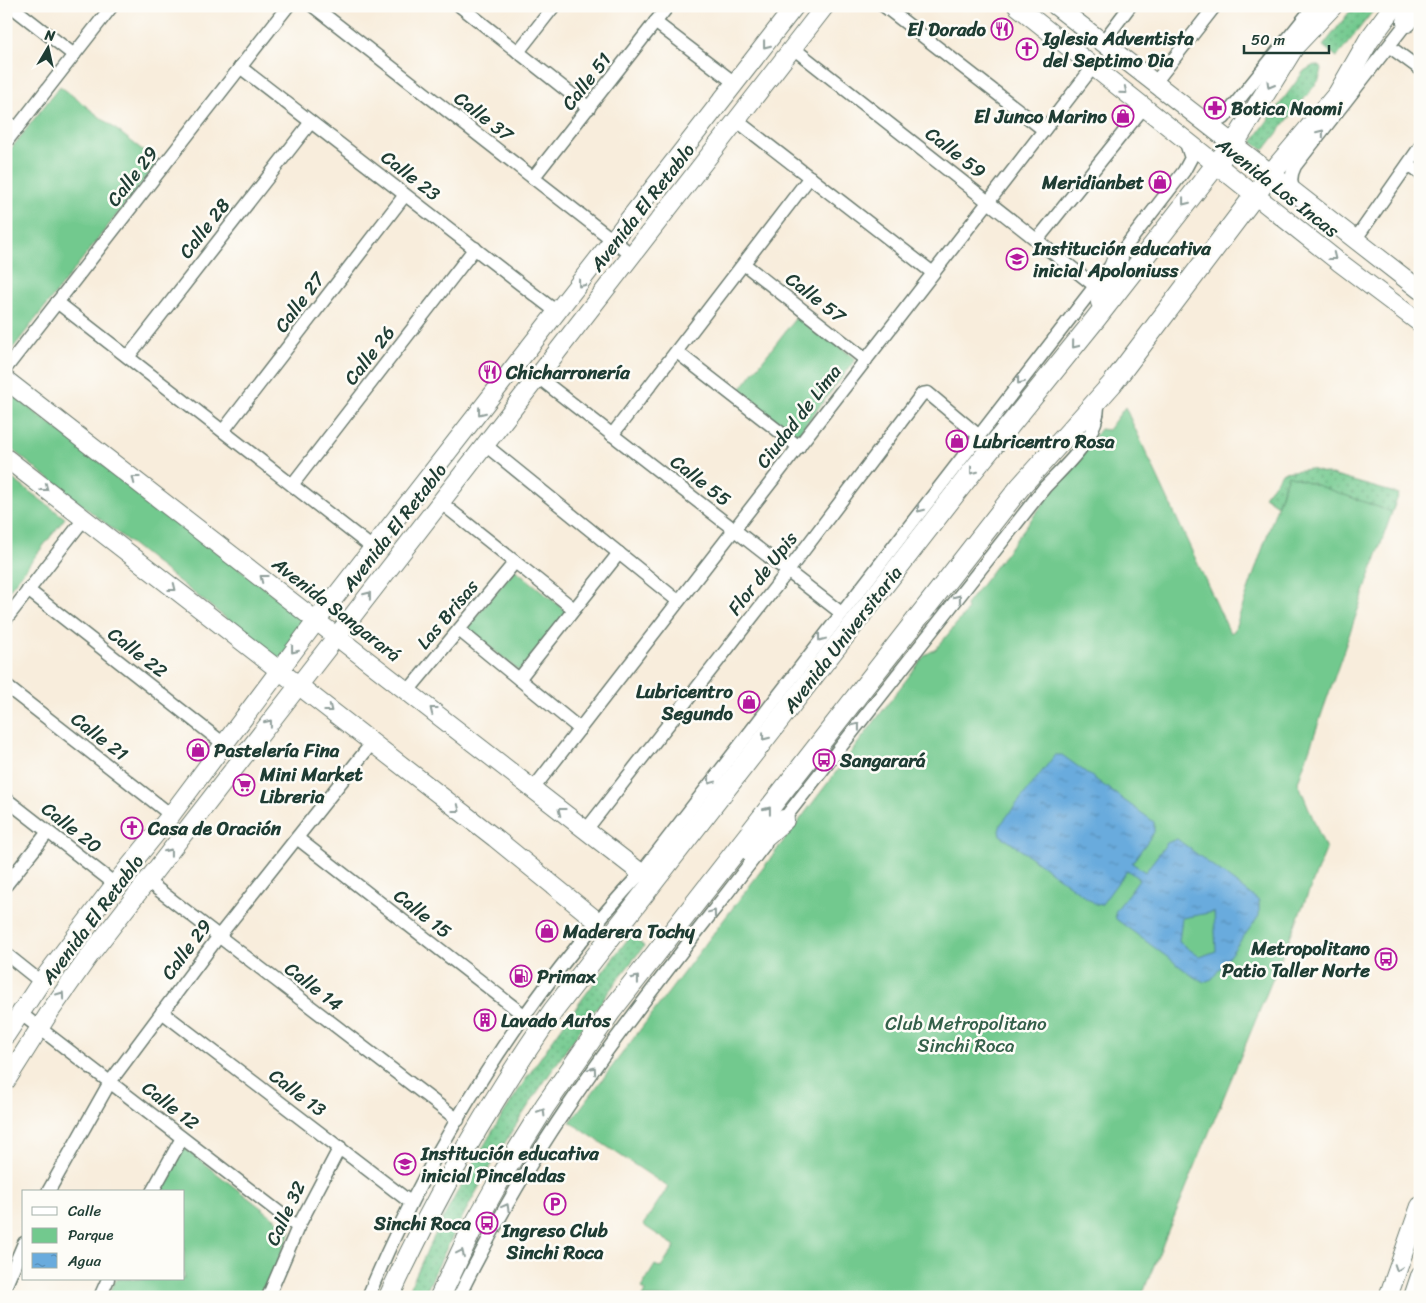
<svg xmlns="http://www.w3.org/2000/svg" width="1426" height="1303" viewBox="0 0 1426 1303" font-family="Sriracha,sans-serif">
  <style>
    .grass { fill: url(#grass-dots); stroke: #488361 }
    .park { fill: #72c98e; stroke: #488361 }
    .water { fill: url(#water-ripples); stroke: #447488; fill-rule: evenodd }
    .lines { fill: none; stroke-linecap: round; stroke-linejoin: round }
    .street-casing { stroke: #6b7b6f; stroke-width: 15 }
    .secondary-casing { stroke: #6b7b6f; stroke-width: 20 }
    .primary-casing { stroke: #6b7b6f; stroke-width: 22 }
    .street { stroke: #fff; stroke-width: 12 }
    .secondary { stroke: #fff; stroke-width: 18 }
    .primary { stroke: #fff; stroke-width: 20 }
    .oneway { stroke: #8f9e9a }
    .labels { text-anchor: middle; stroke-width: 5; stroke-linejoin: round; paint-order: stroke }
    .poi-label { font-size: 19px; font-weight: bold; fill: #1f3d34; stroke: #fdfcf7; text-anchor: start }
    .street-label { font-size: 19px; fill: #1f3d34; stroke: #fdfcf7 }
    .park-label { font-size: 19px; fill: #34604a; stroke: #fdfcf7 }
  </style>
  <defs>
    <pattern id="grass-dots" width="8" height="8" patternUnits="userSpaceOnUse" patternTransform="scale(1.25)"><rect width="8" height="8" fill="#72c98e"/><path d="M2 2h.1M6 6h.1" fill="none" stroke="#5da475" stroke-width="1.8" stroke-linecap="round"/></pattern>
    <pattern id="water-ripples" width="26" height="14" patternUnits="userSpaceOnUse" patternTransform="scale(1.25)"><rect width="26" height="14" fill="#69abdd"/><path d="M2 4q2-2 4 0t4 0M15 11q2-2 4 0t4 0" fill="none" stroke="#568cb4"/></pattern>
  </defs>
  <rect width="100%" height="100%" fill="#fdfcf7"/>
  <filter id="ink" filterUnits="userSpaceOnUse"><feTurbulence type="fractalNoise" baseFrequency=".02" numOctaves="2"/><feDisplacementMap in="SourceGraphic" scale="10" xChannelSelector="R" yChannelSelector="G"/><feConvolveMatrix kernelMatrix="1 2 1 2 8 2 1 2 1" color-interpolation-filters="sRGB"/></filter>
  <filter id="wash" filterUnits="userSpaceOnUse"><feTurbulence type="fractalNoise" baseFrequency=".0096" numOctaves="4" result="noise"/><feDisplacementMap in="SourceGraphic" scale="20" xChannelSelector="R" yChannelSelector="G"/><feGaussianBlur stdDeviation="1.12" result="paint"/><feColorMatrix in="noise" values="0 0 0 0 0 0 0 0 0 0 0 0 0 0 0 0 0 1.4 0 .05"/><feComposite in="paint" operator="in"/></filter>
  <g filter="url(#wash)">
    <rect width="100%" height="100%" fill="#f8eddc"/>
    <g class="grass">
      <path d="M1354,6h23l-40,51 -14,-11z"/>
      <path d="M1314,65l7,2 1,3 -3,10 -55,70 -12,-8 52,-71z"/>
      <path d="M1310,469l89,25 -7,18 -104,-37 -11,30 -13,-9 19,-24z"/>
      <path d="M631,935l13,11c-85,108 -165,224 -220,351h-18c56,-131 137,-250 225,-362z"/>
    </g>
    <g class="park">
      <path d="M60,86l98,76 -152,195v-202z"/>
      <path d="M798,315l58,44 -59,77 -59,-44z"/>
      <path d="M6,390l303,232 -29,39 -274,-216z"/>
      <path d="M1125,407l105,226 4,-2 54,-156 104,37 -94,270 28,68 -185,447h-499l3,-6 -4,-3 14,-23 6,3 14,-22 -32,-21 25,-38 -98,-65 355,-467 11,-6 31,-38 -1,-6 134,-176 8,1z"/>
      <path d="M6,474l59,44 -59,76z"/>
      <path d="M515,569l52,43 -48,59 -52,-43z"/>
      <path d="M184,1148l107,83 -29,66h-154l8,-18h68v-87h-24z"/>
    </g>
    <path class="water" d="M1055,755h7l92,67v10l-22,31 13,9 22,-29 10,-4 82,62v15l-47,63 -8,3 -10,-5 -78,-58 -1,-7 24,-33 -12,-9 -25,34 -5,1 -97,-70 -1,-4 2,-7zM1214,912l2,39 -16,6 -21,-15 3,-24z"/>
  </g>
  <g filter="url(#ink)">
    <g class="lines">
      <g class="street-casing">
        <g id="street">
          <path d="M11,6l63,49"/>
          <path d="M313,6l319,249"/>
          <path d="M460,6l129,102"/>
          <path d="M884,6l160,124"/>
          <path d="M655,22l81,62"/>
          <path d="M1102,43l28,-37"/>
          <path d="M1390,47l30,22"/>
          <path d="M793,48l302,238"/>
          <path d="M518,52l36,-46"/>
          <path d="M240,67l318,246"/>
          <path d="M1154,84l61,-78"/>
          <path d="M736,120l197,153"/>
          <path d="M1202,120l7,3 15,-5 90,-112"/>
          <path d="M6,121l11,8"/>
          <path d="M6,142l106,-136"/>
          <path d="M1408,165l12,8"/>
          <path d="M533,178l135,-172"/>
          <path d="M1295,194c-5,-10 -5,-18 0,-28l117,-150"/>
          <path d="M1037,240l107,-133"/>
          <path d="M1355,240l65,-93"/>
          <path d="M744,264l122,96"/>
          <path d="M57,302l317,247"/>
          <path d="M677,352l122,95"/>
          <path d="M128,357l183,-235"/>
          <path d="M6,368l282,-362"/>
          <path d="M538,377l302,235"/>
          <path d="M223,431l182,-236"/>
          <path d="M612,435l198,-258"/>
          <path d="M484,444l194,157"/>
          <path d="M292,485l183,-237"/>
          <path d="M440,502l134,107"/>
          <path d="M28,590l196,154"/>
          <path d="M6,619l78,-100"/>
          <path d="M459,630l121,99"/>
          <path d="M519,679l100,-126"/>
          <path d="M6,686l165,129"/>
          <path d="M408,691l107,-129"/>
          <path d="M533,789l560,-722"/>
          <path d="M6,799l109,85"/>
          <path d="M780,824l265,-337c23,-24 56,-52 53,-87"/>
          <path d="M586,830l202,-259 134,-177 6,-1 50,42"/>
          <path d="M297,838l228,178"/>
          <path d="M147,881l311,239"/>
          <path d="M6,885l42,-53"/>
          <path d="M6,954l35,28"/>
          <path d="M162,1012l248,190"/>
          <path d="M20,1013l278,214"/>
          <path d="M48,1192l62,-110 109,-146 153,-193"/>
          <path d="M152,1192l30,-54"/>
          <path d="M6,1285l18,-42"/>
          <path d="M100,1297l8,-18"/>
          <path d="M268,1297l30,-70 42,-80"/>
          <path d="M368,1297c62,-151 161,-305 273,-424l543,-702 7,-13 -6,-18"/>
          <path d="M459,1297c9,-21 21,-41 31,-61 74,-142 178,-265 275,-392"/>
        </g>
      </g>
      <g class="secondary-casing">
        <g id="secondary">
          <path d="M1017,6l322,256 81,61"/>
          <path d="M1056,6l364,284"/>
          <path d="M6,380l635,493"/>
          <path d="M6,458l489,380 102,83"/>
          <path d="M6,1035l35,-53 74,-98 56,-69 146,-195 478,-614"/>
          <path d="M6,1081l45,-71 38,-54 736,-950"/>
          <path d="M1388,1297l32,-91"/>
          <path d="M1413,1297l7,-21"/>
        </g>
      </g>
      <g class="primary-casing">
        <g id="primary">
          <path d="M1407,22l5,-16"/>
          <path d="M1101,302l17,-45"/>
          <path d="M749,850l35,-30"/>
          <path d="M389,1297c46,-101 101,-195 164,-286l419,-539 122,-151 146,-187 55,-89 37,-39"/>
          <path d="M440,1297l31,-66 33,-59 41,-66 66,-95 409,-524 92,-103 158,-209 68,-81 31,-54 25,-34"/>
        </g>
      </g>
      <use href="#street" class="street"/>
      <use href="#secondary" class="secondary"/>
      <use href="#primary" class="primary"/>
    </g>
    <defs><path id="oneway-chevron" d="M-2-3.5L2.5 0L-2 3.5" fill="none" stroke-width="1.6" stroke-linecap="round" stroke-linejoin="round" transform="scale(1.25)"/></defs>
    <g class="oneway">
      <use href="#oneway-chevron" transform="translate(766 45) rotate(128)"/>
      <use href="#oneway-chevron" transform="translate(1270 85) rotate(120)"/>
      <use href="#oneway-chevron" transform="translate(1124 91) rotate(39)"/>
      <use href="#oneway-chevron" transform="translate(1321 133) rotate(-51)"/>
      <use href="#oneway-chevron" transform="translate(1185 202) rotate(128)"/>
      <use href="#oneway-chevron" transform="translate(1333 257) rotate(38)"/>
      <use href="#oneway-chevron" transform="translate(581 284) rotate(128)"/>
      <use href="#oneway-chevron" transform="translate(1075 345) rotate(129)"/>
      <use href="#oneway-chevron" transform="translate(1020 381) rotate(128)"/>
      <use href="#oneway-chevron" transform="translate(481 412) rotate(128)"/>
      <use href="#oneway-chevron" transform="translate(973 471) rotate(128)"/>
      <use href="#oneway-chevron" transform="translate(135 479) rotate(-142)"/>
      <use href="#oneway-chevron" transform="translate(45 488) rotate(38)"/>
      <use href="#oneway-chevron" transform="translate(920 509) rotate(128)"/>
      <use href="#oneway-chevron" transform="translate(263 578) rotate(-142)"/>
      <use href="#oneway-chevron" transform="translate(173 588) rotate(38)"/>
      <use href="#oneway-chevron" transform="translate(368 595) rotate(-52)"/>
      <use href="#oneway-chevron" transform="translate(958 598) rotate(-52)"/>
      <use href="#oneway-chevron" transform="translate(821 638) rotate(127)"/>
      <use href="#oneway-chevron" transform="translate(294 650) rotate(128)"/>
      <use href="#oneway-chevron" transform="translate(329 709) rotate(38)"/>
      <use href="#oneway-chevron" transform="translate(433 710) rotate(-142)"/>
      <use href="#oneway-chevron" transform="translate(269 723) rotate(-52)"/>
      <use href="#oneway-chevron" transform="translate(857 726) rotate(-52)"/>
      <use href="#oneway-chevron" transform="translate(765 737) rotate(128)"/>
      <use href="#oneway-chevron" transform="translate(711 781) rotate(127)"/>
      <use href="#oneway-chevron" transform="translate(457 809) rotate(38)"/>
      <use href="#oneway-chevron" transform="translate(768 810) rotate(-52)"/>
      <use href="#oneway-chevron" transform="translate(561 811) rotate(-142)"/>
      <use href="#oneway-chevron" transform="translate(169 852) rotate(-52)"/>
      <use href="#oneway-chevron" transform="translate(713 913) rotate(-53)"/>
      <use href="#oneway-chevron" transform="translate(636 979) rotate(-52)"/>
      <use href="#oneway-chevron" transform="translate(61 995) rotate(-55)"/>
      <use href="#oneway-chevron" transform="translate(593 1070) rotate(-55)"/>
      <use href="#oneway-chevron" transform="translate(542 1112) rotate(-58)"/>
      <use href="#oneway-chevron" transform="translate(506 1207) rotate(-61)"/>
      <use href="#oneway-chevron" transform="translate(461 1253) rotate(-65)"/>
      <use href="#oneway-chevron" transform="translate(1398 1268) rotate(109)"/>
    </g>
  </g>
  <defs>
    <g id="restaurant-ring" transform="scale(1.125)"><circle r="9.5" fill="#fdfcf7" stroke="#b5179e" stroke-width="1.5"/><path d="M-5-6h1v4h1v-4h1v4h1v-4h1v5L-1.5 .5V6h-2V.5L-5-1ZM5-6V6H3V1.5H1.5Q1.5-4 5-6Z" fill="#b5179e"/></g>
    <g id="church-ring" transform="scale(1.125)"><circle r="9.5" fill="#fdfcf7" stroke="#b5179e" stroke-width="1.5"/><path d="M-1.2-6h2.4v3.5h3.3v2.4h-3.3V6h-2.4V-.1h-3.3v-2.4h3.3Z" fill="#b5179e"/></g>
    <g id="pharmacy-ring" transform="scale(1.125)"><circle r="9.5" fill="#fdfcf7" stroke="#b5179e" stroke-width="1.5"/><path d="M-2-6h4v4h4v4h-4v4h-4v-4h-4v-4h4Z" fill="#b5179e"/></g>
    <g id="shop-ring" transform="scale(1.125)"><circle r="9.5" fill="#fdfcf7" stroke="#b5179e" stroke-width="1.5"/><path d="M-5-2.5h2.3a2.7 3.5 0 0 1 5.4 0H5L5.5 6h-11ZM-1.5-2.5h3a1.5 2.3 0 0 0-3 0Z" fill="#b5179e"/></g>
    <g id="school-ring" transform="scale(1.125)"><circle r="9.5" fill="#fdfcf7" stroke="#b5179e" stroke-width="1.5"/><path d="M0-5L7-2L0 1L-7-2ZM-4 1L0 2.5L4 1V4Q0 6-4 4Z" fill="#b5179e"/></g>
    <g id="bus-ring" transform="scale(1.125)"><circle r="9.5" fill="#fdfcf7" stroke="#b5179e" stroke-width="1.5"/><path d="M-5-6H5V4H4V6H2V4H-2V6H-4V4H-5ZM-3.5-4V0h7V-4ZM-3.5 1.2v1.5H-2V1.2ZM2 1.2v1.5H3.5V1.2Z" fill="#b5179e"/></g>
    <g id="supermarket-ring" transform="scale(1.125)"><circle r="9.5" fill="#fdfcf7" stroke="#b5179e" stroke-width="1.5"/><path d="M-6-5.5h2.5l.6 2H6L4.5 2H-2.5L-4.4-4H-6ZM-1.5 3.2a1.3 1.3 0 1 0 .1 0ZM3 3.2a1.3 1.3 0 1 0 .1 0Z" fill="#b5179e"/></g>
    <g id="fuel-ring" transform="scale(1.125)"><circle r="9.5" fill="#fdfcf7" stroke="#b5179e" stroke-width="1.5"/><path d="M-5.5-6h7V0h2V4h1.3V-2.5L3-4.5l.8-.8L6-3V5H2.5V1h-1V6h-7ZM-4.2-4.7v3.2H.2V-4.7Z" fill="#b5179e"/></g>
    <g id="building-ring" transform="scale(1.125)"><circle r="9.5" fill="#fdfcf7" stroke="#b5179e" stroke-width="1.5"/><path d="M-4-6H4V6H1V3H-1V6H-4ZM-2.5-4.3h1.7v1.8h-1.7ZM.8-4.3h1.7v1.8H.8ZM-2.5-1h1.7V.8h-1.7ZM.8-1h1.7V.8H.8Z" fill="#b5179e"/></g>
    <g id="parking-ring" transform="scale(1.125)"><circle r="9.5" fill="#fdfcf7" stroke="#b5179e" stroke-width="1.5"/><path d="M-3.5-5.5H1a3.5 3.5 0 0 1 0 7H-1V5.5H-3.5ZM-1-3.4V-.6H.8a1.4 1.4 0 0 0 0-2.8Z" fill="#b5179e"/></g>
  </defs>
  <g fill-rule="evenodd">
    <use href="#restaurant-ring" x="1002" y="29"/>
    <use href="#church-ring" x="1027" y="49"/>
    <use href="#pharmacy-ring" x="1215" y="108"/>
    <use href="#shop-ring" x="1123" y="116"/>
    <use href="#shop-ring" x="1160" y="182"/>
    <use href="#school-ring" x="1017" y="259"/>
    <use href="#restaurant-ring" x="490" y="372"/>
    <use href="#shop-ring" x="957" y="441"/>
    <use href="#shop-ring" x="749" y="702"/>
    <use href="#shop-ring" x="198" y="750"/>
    <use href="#bus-ring" x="824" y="760"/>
    <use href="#supermarket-ring" x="244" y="785"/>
    <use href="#church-ring" x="132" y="828"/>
    <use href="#shop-ring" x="547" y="931"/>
    <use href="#bus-ring" x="1386" y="959"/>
    <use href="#fuel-ring" x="521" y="976"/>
    <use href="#building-ring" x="485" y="1020"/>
    <use href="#school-ring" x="405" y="1164"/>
    <use href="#parking-ring" x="555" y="1204"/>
    <use href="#bus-ring" x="487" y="1223"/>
  </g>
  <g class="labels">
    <g class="poi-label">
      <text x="986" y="36" text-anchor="end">El Dorado</text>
      <text x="1043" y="45">Iglesia Adventista<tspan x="1043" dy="22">del Septimo Dia</tspan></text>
      <text x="1231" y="115">Botica Naomi</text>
      <text x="1107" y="123" text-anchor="end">El Junco Marino</text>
      <text x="1144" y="189" text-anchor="end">Meridianbet</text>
      <text x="1033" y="255">Institución educativa<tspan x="1033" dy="22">inicial Apoloniuss</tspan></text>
      <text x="506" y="379">Chicharronería</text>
      <text x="973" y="448">Lubricentro Rosa</text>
      <text x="733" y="698" text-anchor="end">Lubricentro<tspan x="733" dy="22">Segundo</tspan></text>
      <text x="214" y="757">Pastelería Fina</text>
      <text x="840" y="767">Sangarará</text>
      <text x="260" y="781">Mini Market<tspan x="260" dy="22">Libreria</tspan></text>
      <text x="148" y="835">Casa de Oración</text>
      <text x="563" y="938">Maderera Tochy</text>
      <text x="1370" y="955" text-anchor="end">Metropolitano<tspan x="1370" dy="22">Patio Taller Norte</tspan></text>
      <text x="537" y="983">Primax</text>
      <text x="501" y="1027">Lavado Autos</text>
      <text x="421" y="1160">Institución educativa<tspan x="421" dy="22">inicial Pinceladas</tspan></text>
      <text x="471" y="1230" text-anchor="end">Sinchi Roca</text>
      <text x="555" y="1237" text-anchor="middle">Ingreso Club<tspan x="555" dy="22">Sinchi Roca</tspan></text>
    </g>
    <g class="street-label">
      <text transform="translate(586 81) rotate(-52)" y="7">Calle 51</text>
      <text transform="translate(484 116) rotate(38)" y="7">Calle 37</text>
      <text transform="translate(956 152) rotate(38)" y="7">Calle 59</text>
      <text transform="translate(411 175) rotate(38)" y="7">Calle 23</text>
      <text transform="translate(132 176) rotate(-52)" y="7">Calle 29</text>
      <text transform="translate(1278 187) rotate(38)" y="7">Avenida Los Incas</text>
      <text transform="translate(642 207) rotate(-52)" y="7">Avenida El Retablo</text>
      <text transform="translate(204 228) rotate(-52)" y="7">Calle 28</text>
      <text transform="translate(816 297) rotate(38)" y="7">Calle 57</text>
      <text transform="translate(299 302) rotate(-53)" y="7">Calle 27</text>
      <text transform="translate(369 355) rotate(-52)" y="7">Calle 26</text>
      <text transform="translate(798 416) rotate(-52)" y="7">Ciudad de Lima</text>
      <text transform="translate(701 480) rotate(38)" y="7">Calle 55</text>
      <text transform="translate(394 527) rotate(-52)" y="7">Avenida El Retablo</text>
      <text transform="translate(762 573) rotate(-52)" y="7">Flor de Upis</text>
      <text transform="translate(337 609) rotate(38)" y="7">Avenida Sangarará</text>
      <text transform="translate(447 614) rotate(-50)" y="7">Las Brisas</text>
      <text transform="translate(842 639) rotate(-52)" y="7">Avenida Universitaria</text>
      <text transform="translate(138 652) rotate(38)" y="7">Calle 22</text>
      <text transform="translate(100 736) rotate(38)" y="7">Calle 21</text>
      <text transform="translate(72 827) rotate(38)" y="7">Calle 20</text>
      <text transform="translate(423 913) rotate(38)" y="7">Calle 15</text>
      <text transform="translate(92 919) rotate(-53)" y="7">Avenida El Retablo</text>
      <text transform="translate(186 949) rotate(-53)" y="7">Calle 29</text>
      <text transform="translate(314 986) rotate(38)" y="7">Calle 14</text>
      <text transform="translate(298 1092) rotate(37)" y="7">Calle 13</text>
      <text transform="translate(171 1105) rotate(38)" y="7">Calle 12</text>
      <text transform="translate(285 1213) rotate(-65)" y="7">Calle 32</text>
    </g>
    <g class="park-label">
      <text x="966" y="1030">Club Metropolitano<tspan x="966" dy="22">Sinchi Roca</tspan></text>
    </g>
  </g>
  <rect width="1426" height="1303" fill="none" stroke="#fdfcf7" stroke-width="25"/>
  <rect x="22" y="1190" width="162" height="90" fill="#fdfcf7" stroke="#a4b0a9"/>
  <rect x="32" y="1207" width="25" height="8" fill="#ffffff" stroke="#a4b0a9"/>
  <text x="68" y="1216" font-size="15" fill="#1f3d34">Calle</text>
  <rect x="32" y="1228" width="25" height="15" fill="#72c98e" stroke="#a4b0a9"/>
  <text x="68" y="1240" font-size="15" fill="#1f3d34">Parque</text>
  <rect x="32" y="1253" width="25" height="15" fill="url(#water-ripples)" stroke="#a4b0a9"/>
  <text x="68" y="1266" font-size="15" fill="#1f3d34">Agua</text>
  <g transform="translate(48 48) rotate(9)" stroke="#fdfcf7" stroke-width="4" paint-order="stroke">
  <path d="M0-4L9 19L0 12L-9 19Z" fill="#1f3d34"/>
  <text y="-8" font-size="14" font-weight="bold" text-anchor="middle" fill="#1f3d34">N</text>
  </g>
  <path d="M1244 45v8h85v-8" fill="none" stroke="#1f3d34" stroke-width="2.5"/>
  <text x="1251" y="45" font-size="15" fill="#1f3d34" stroke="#fdfcf7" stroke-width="4" paint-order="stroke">50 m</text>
</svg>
